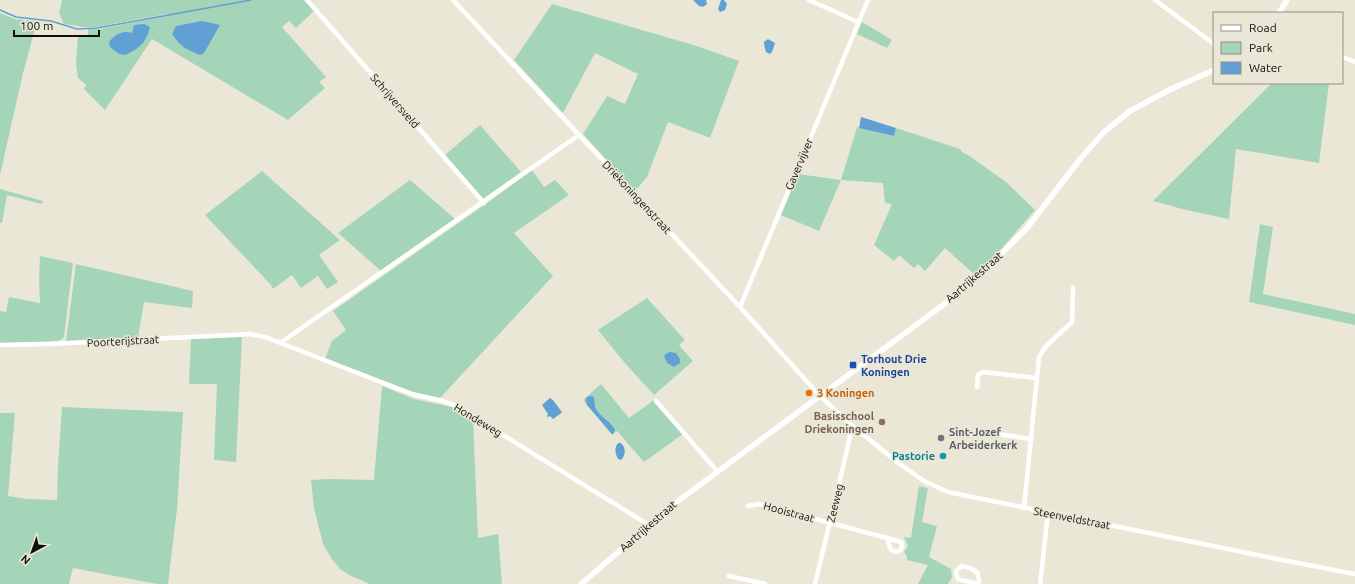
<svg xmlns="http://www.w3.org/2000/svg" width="1355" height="584" viewBox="0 0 1355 584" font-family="Ubuntu,sans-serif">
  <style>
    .green { fill: #a5d5b8 }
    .water { fill: #60a0d4 }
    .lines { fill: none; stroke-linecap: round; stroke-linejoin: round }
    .stream { stroke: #60a0d4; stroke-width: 1.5 }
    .minor { stroke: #fff; stroke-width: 4.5 }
    .tertiary { stroke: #fff; stroke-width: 5.5 }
    .transit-dot { fill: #1a4fb4; stroke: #ebe7d6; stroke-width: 1.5 }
    .food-dot { fill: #e8710a; stroke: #ebe7d6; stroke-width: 1.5 }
    .education-dot { fill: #8d6e63; stroke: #ebe7d6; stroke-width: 1.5 }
    .worship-dot { fill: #6b7280; stroke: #ebe7d6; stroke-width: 1.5 }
    .culture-dot { fill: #0f9aa8; stroke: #ebe7d6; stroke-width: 1.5 }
    .labels { text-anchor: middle; stroke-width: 3; stroke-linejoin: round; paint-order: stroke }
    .street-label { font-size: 11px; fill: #0f0e08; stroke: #ebe7d6 }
    .transit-label { font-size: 11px; font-weight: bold; fill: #164399; stroke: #ebe7d6; text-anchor: start }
    .food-label { font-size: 11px; font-weight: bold; fill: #c56008; stroke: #ebe7d6; text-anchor: start }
    .education-label { font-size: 11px; font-weight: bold; fill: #785e54; stroke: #ebe7d6; text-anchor: end }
    .worship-label { font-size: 11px; font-weight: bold; fill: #5b616d; stroke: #ebe7d6; text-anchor: start }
    .culture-label { font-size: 11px; font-weight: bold; fill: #0d838f; stroke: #ebe7d6; text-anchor: end }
  </style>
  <rect width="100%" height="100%" fill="#ebe7d6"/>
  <g class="green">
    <path d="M62,0h242l10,11 -18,17 -7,-7 -7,6 44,50 -7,5 6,6 -37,32 -136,-81 -47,71 -21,-21 2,-4 -8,-7 -2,-14 2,-27 10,-1v-7h12l65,-13 2,-2 -71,13h-13l-19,-3 -5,-11z"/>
    <path d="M552,4l145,42 42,15 -29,77 -42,-16 -21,55 -12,14 -52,-57 24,-38 18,8 13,-30 -43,-21 -32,60 -49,-53z"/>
    <path d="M0,13l15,6 22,2 -14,52 -23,102z"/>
    <path d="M862,22l30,18 -5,8 -30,-14z"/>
    <path d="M1272,83h57l-10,80 -83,-14 -7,70 -43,-9 -33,-9z"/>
    <path d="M480,125l41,47 -38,27 -38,-44z"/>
    <path d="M857,127l37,9 2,-8 64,21 2,3 6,3 38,27 29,28 -44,51 -16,14 -30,-27 -20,23 -7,-7 -4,4 -15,-13 -5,6 -20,-16 18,-41 -7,-1 -2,-20 -42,-3 -22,51 -38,-16 17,-41 43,6z"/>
    <path d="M532,170l12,17 11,-7 14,15 -55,38 39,43 -113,122 -19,-3 -96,-36 7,-18 14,-11 -13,-19 154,-108z"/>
    <path d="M262,171l78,69 -21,15 19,27 -11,7 -9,-13 -17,12 -9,-13 -19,14 -2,-4 -66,-70z"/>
    <path d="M410,180l45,39 -72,52 -3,-1 -42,-37z"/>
    <path d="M0,189l43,12 -1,3 -35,-9 -5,28h-2z"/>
    <path d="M1260,224l13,3 -10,67 92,20v11l-106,-23z"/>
    <path d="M40,256l33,7 -9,74 -3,3 -4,1 -57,2v-32l6,1 3,-15 31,6 -1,-23z"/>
    <path d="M76,264l117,27 -1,17 -48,-6 -6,36 -72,3z"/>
    <path d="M647,298l38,42 -6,5 14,16 -39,34 -30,-33 -26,-32z"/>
    <path d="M242,337l-6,125 -22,-2 3,-76h-28l2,-45z"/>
    <path d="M601,384l28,34 25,-18 29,34 -39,28 -27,-31 -5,4 -29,-35z"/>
    <path d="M382,386l32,13 38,8 21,11 5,120 20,-4 4,50h-132l-21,-9 -9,-6 -8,-10 -9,-15 -9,-36 -3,-28 18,-1 45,1z"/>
    <path d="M62,407l121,5 -6,97 -9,75h-11l-84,-16 -4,16h-69v-171h15l-7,83 19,3 30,1 1,-34z"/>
    <path d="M919,486l9,2 -6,34 15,4 -8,31 22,12 1,8 -4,7h-30l10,-19 -21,-5v-3l-3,-5 4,-6 -4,-9 7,1z"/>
  </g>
  <g class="water">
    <path d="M693,0h13l1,4 -4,3 -4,-1z"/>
    <path d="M721,0h3l3,4 -2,6 -5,2 -2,-3z"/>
    <path d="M202,21l18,4 -16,28 -4,2c-14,-6 -19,-8 -28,-21l4,-8z"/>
    <path d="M144,24l6,3c-4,16 -10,21 -25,28l-6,-1 -9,-7 -1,-5c6,-7 13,-12 23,-9l2,-8z"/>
    <path d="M768,39l7,4 -3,9 -2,2 -4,-2 -2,-8v-2z"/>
    <path d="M861,117l35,11 -2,8 -35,-8z"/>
    <path d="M670,352l6,1 4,6v4l-6,4 -7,-4 -3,-7 3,-3z"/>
    <path d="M591,396l3,1c1,4 0,9 2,12 5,9 15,12 19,21l-2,4h-1l-25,-29 -1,-5 1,-3z"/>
    <path d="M550,398l3,2 9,12 -2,2 -7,5 -3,-3 -2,1 -1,-1 1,-2 -6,-9z"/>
    <path d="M618,443h3c5,5 5,12 0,17l-3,-1c-3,-6 -4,-11 0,-16z"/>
  </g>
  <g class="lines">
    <path class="stream" d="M0,10l16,7 35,4 26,8 20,-1 154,-28"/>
    <g class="minor">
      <path d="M307,0l177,203"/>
      <path d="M453,0l287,307 79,88 29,27 49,40 27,19 24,11 324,66 83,16"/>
      <path d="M809,0l49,22"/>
      <path d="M1155,0l59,44"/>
      <path d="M1342,57l13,5"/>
      <path d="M740,307l128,-307"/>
      <path d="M280,343l299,-208"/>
      <path d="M0,345l50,-1 200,-10 15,3 147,57 31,7 13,5 193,119"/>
      <path d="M977,387l1,-12 5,-3 54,6"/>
      <path d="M656,401l61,70"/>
      <path d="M984,432l47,7"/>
      <path d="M748,506l11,-2 128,34 4,12 5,2 5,-2 1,-6 -1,-2 -14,-4"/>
      <path d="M1024,508l15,-151 7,-11 26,-24 1,-34"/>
      <path d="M962,566l8,2 7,4 2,8v4l-21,-5 -2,-6 1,-3z"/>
      <path d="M729,576l36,8"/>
      <path d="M815,584l32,-134 3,-14 -2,-14"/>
      <path d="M1040,584l8,-71"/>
    </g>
    <g class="tertiary">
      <path d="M1279,13l8,-13"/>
      <path d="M581,584l93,-80 288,-213 42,-40 23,-23 54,-70 23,-26 26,-21 39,-21 45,-20"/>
    </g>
  </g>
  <rect class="transit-dot" x="849" y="361" width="8" height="8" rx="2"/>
  <circle class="food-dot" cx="809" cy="393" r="4"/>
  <circle class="education-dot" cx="882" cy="422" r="4"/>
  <circle class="worship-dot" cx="941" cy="438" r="4"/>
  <circle class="culture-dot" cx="943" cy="456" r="4"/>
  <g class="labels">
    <g class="street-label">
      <text transform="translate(395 101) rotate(49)" y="4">Schrijversveld</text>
      <text transform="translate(799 164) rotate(-67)" y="4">Gavervijver</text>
      <text transform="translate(637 197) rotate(47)" y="4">Driekoningenstraat</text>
      <text transform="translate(974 277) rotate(-41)" y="4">Aartrijkestraat</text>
      <text transform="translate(123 341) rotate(-3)" y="4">Poorterijstraat</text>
      <text transform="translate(478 420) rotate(31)" y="4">Hondeweg</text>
      <text transform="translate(835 503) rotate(-76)" y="4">Zeeweg</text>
      <text transform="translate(789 512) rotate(15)" y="4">Hooistraat</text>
      <text transform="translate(1072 518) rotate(11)" y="4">Steenveldstraat</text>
      <text transform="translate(648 526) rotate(-41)" y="4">Aartrijkestraat</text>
    </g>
    <g class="transit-label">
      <text x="861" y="363">Torhout Drie<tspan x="861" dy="13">Koningen</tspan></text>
    </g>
    <g class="food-label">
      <text x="817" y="397">3 Koningen</text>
    </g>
    <g class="education-label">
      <text x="874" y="420">Basisschool<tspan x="874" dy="13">Driekoningen</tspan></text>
    </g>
    <g class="worship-label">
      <text x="949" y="436">Sint-Jozef<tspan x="949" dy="13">Arbeiderkerk</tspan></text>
    </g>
    <g class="culture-label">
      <text x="935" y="460">Pastorie</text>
    </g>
  </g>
  <rect x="1213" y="12" width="130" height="72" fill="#ebe7d6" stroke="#939084"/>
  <rect x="1221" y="25" width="20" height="6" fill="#ffffff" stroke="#939084"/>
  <text x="1249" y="32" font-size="12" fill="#0f0e08">Road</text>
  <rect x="1221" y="42" width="20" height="12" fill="#a5d5b8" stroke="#939084"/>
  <text x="1249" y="52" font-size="12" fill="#0f0e08">Park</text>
  <rect x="1221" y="62" width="20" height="12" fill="#60a0d4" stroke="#939084"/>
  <text x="1249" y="72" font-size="12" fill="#0f0e08">Water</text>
  <g transform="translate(32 552) rotate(221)" stroke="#ebe7d6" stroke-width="3" paint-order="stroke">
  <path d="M0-3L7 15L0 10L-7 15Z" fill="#0f0e08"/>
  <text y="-6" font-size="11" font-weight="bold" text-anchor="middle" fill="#0f0e08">N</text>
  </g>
  <path d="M14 30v6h85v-6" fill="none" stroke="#0f0e08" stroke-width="2"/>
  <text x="20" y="30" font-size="12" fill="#0f0e08" stroke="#ebe7d6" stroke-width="3" paint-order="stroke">100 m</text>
</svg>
